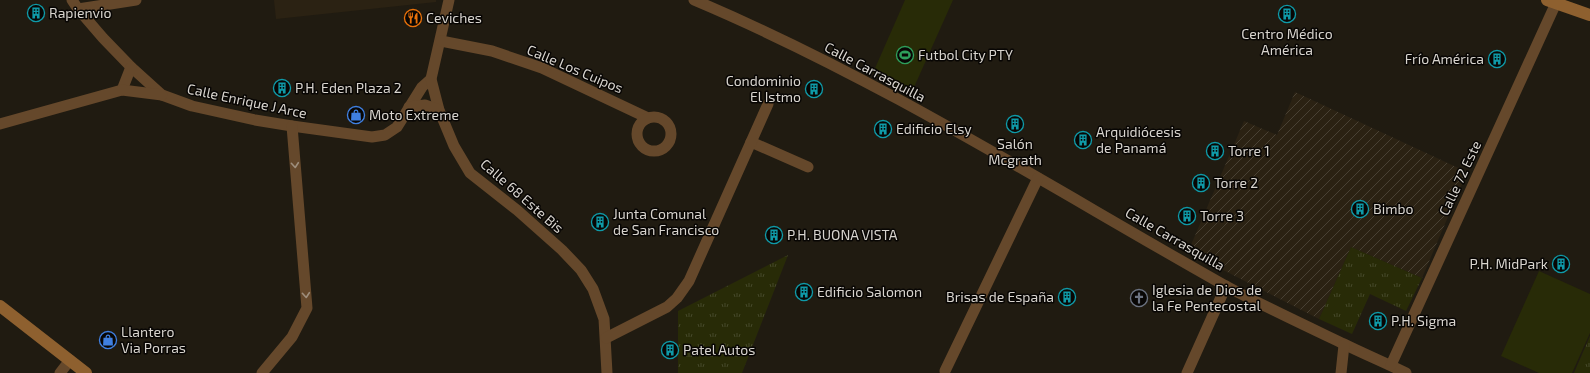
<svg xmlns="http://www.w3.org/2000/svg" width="1590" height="373" viewBox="0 0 1590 373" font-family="'Exo 2',sans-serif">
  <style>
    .built { fill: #2b2213 }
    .industrial { fill: url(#industrial-furrows) }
    .grass { fill: url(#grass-tufts) }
    .park { fill: #282b07 }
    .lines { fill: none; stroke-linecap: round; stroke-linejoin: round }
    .street { stroke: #65482b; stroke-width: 11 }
    .secondary { stroke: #8e602f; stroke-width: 12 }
    .oneway { stroke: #9e8e7c }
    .labels { text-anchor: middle; stroke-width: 3; stroke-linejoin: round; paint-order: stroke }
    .poi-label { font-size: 14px; fill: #d8d4ce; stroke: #080604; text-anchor: start }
    .street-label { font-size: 14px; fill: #d8d4ce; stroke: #080604 }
  </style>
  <defs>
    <pattern id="industrial-furrows" width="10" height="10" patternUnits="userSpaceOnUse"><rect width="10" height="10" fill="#2b2213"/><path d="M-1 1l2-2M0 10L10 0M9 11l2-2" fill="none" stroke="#494134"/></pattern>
    <pattern id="grass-tufts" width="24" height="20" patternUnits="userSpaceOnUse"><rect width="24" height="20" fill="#282b07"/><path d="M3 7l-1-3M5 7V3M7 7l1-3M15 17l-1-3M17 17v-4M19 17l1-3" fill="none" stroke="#46492a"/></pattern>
  </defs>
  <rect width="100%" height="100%" fill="#201b11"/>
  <path class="built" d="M274,0h162v2l-160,17z"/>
  <path class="industrial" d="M1295,92l172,80 -45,106 -71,-31 -32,72 -131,-67 56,-131 33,14z"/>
  <g class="grass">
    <path d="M1351,247l71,31 -16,33 -36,-17 -18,40 -33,-15z"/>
    <path d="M788,255l-46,118h-64v-62z"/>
    <path d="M1590,336v37h-16z"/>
  </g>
  <g class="park">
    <path d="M905,0h48l-42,94 -38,-21z"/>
    <path d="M1539,271l51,23v39l-18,40h-33l-38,-17z"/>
  </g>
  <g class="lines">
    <g class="street">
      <path d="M72,0l6,9 25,29 28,29 31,28 30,11 63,14 37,6 80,11 13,-2 12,-8 25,-40 9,-8"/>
      <path d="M449,0l-18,79 8,31 15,36 16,27 47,37 45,40 19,20 12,19 11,30 3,54"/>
      <path d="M694,0c185,78 356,187 530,285 39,21 80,40 120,59 20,10 42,19 62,29"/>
      <path d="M78,9l58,-9"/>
      <path d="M441,41l51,10 50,17 106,50"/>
      <path d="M122,90l9,-23"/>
      <path d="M409,107l16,-2 14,5"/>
      <circle cx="654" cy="134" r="17"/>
      <path d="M0,124l122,-34 40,5"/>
      <path d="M751,142l57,25"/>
      <path d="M606,338l61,-31 10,-9 12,-17 79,-177"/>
      <path d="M1391,365l165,-362"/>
      <path d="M945,371l93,-193"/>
      <path d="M60,373l10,-13"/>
      <path d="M262,373l30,-36 15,-29 -15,-182"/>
      <path d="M1187,373l39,-87"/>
      <path d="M1341,373l3,-28"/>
    </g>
    <g class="secondary">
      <path d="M1547,0l43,15"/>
      <path d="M0,306l86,67"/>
    </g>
  </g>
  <defs><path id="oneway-chevron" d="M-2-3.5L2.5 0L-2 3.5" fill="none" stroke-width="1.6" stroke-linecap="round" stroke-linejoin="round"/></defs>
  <g class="oneway">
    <use href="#oneway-chevron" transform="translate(295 165) rotate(85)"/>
    <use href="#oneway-chevron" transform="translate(306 295) rotate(85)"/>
  </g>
  <defs>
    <g id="building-ring" transform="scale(0.9)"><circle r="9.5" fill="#080604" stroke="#0f9aa8" stroke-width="1.5"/><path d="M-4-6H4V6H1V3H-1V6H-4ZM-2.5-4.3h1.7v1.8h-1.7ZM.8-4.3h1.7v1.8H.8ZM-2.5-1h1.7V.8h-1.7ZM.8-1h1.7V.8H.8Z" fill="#0f9aa8"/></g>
    <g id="restaurant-ring" transform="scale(0.9)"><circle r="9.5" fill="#080604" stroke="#e8710a" stroke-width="1.5"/><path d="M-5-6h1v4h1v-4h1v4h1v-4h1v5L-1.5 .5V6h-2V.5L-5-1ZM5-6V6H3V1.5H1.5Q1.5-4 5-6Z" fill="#e8710a"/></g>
    <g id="stadium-ring" transform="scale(0.9)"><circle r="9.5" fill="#080604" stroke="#2e9e5b" stroke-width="1.5"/><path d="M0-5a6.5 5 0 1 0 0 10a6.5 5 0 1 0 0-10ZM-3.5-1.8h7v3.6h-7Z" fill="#2e9e5b"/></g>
    <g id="shop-ring" transform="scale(0.9)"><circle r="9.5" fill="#080604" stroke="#3f7fe0" stroke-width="1.5"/><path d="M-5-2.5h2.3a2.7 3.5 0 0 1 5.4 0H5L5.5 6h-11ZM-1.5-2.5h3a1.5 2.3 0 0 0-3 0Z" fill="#3f7fe0"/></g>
    <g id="church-ring" transform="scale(0.9)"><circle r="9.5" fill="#080604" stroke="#6b7280" stroke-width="1.5"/><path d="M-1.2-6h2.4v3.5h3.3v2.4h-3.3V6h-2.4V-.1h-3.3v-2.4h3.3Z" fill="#6b7280"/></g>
  </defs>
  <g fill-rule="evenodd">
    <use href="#building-ring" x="36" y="13"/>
    <use href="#building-ring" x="1287" y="14"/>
    <use href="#restaurant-ring" x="413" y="18"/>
    <use href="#stadium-ring" x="905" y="55"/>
    <use href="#building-ring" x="1497" y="59"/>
    <use href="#building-ring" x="282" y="88"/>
    <use href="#building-ring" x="814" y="89"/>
    <use href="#shop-ring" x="356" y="115"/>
    <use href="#building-ring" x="1015" y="124"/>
    <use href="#building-ring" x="883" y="129"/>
    <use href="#building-ring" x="1083" y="140"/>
    <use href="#building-ring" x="1215" y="151"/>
    <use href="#building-ring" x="1201" y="183"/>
    <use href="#building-ring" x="1360" y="209"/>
    <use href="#building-ring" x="1187" y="216"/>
    <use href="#building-ring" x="600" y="222"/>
    <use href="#building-ring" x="774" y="235"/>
    <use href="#building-ring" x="1561" y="264"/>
    <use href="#building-ring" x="804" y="292"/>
    <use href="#building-ring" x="1067" y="297"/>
    <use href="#church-ring" x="1139" y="298"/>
    <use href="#building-ring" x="1378" y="321"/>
    <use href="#shop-ring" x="108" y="340"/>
    <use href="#building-ring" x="670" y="350"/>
  </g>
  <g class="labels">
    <g class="poi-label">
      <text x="49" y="18">Rapienvio</text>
      <text x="426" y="23">Ceviches</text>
      <text x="1287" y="39" text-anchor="middle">Centro Médico<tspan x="1287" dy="16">América</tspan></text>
      <text x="918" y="60">Futbol City PTY</text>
      <text x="1484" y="64" text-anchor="end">Frío América</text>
      <text x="801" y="86" text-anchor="end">Condominio<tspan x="801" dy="16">El Istmo</tspan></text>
      <text x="295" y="93">P.H. Eden Plaza 2</text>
      <text x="369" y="120">Moto Extreme</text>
      <text x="896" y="134">Edificio Elsy</text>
      <text x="1096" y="137">Arquidiócesis<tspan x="1096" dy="16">de Panamá</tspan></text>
      <text x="1015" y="149" text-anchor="middle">Salón<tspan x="1015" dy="16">Mcgrath</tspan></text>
      <text x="1228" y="156">Torre 1</text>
      <text x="1214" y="188">Torre 2</text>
      <text x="1373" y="214">Bimbo</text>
      <text x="613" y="219">Junta Comunal<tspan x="613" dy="16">de San Francisco</tspan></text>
      <text x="1200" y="221">Torre 3</text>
      <text x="787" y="240">P.H. BUONA VISTA</text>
      <text x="1548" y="269" text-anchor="end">P.H. MidPark</text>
      <text x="1152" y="295">Iglesia de Dios de<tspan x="1152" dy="16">la Fe Pentecostal</tspan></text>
      <text x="817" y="297">Edificio Salomon</text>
      <text x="1054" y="302" text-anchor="end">Brisas de España</text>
      <text x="1391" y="326">P.H. Sigma</text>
      <text x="121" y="337">Llantero<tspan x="121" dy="16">Via Porras</tspan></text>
      <text x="683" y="355">Patel Autos</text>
    </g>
    <g class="street-label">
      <text transform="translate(575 69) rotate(23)" y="5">Calle Los Cuipos</text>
      <text transform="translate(875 72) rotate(28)" y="5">Calle Carrasquilla</text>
      <text transform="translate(247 101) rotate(12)" y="5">Calle Enrique J Arce</text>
      <text transform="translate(1460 178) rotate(-65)" y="5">Calle 72 Este</text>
      <text transform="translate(522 196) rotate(41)" y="5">Calle 68 Este Bis</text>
      <text transform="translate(1175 239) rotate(30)" y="5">Calle Carrasquilla</text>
    </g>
  </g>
</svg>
